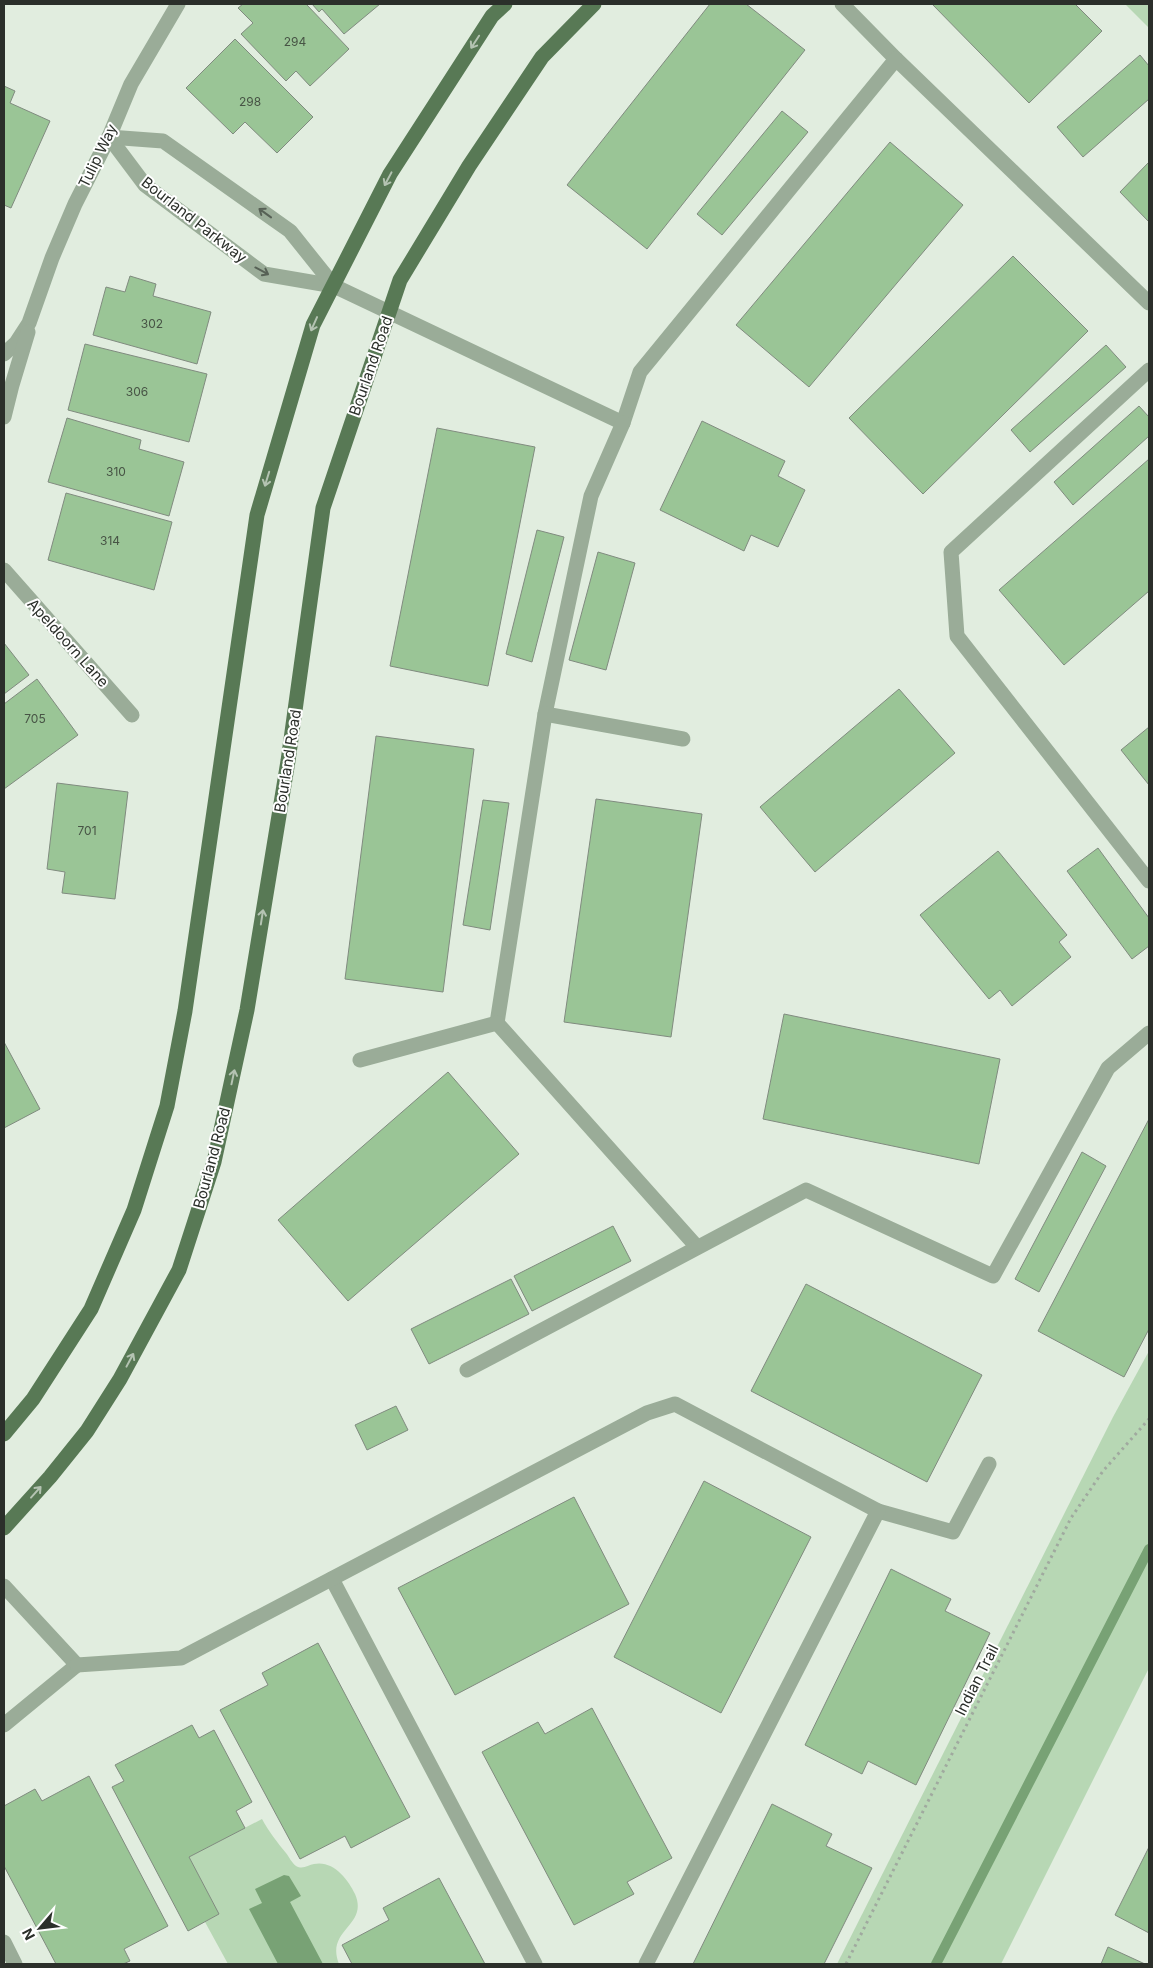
<svg xmlns="http://www.w3.org/2000/svg" width="1153" height="1968" viewBox="0 0 1153 1968" font-family="Inter,sans-serif">
  <style>
    .green { fill: #b7d7b4 }
    .water { fill: #78a275 }
    .lines { fill: none; stroke-linecap: round; stroke-linejoin: round }
    .stream { stroke: #78a275; stroke-width: 10 }
    .building { fill: #9ac596; stroke: #808b7f }
    .path { stroke: #a0a99f; stroke-width: 3; stroke-dasharray: 2.5 4; stroke-linecap: butt }
    .minor { stroke: #9aac98; stroke-width: 15 }
    .major { stroke: #587955; stroke-width: 15 }
    .oneway { stroke: #b4c3b2 }
    .oneway2 { stroke: #576156 }
    .labels { text-anchor: middle; stroke-width: 4; stroke-linejoin: round; paint-order: stroke }
    .number-label { font-size: 12px; fill: #475445 }
    .street-label { font-size: 15px; fill: #2b2f2a; stroke: #fff }
  </style>
  <rect width="100%" height="100%" fill="#e1eddf"/>
  <g class="green">
    <path d="M1125,4h24v24z"/>
    <path d="M1149,1351v317l-148,296h-164l276,-547z"/>
    <path d="M262,1819c7,13 15,23 24,34 3,4 6,10 10,13 7,4 12,-1 18,-2 19,-4 34,15 41,30 14,32 -30,35 -16,70h-111l-23,-42 14,-8 -30,-57z"/>
  </g>
  <path class="water" d="M284,1875l5,1 12,20 -11,6 33,62h-45l-29,-55 13,-6 -7,-14z"/>
  <g class="lines">
    <path class="stream" d="M936,1964l213,-415"/>
  </g>
  <g class="building">
    <path d="M243,4h63l43,45 -39,37 -14,-15 -10,10 -45,-47 12,-11 -15,-15z"/>
    <path d="M312,4h68l-36,30 -22,-25 -3,3z"/>
    <path d="M710,4h36l59,46 -158,199 -80,-64z"/>
    <path d="M932,4h143l27,27 -73,72z"/>
    <path d="M235,39l78,78 -36,36 -32,-31 -12,12 -47,-46z"/>
    <path d="M1140,55l9,11v33l-66,58 -26,-30z"/>
    <path d="M4,86l11,5 -5,12 40,18 -39,87 -7,-3z"/>
    <path d="M782,111l26,21 -86,103 -25,-21z"/>
    <path d="M890,142l73,63 -154,182 -73,-62z"/>
    <path d="M1149,162v60l-29,-30z"/>
    <path d="M1013,256l75,75 -165,163 -74,-76z"/>
    <path d="M130,276l26,8 -3,12 58,16 -14,52 -104,-29 13,-48 19,5z"/>
    <path d="M85,344l122,30 -18,68 -121,-32z"/>
    <path d="M1106,345l20,22 -96,85 -19,-22z"/>
    <path d="M1139,406l10,11v19l-76,69 -19,-23z"/>
    <path d="M67,418l74,22 -2,9 45,13 -15,54 -121,-34z"/>
    <path d="M702,421l83,40 -7,15 27,14 -27,57 -27,-12 -7,16 -84,-41z"/>
    <path d="M437,428l98,19 -47,239 -98,-20z"/>
    <path d="M1149,459v132l-85,74 -65,-75z"/>
    <path d="M66,493l106,29 -18,68 -106,-30z"/>
    <path d="M537,530l27,7 -32,125 -26,-8z"/>
    <path d="M598,552l37,11 -29,107 -37,-10z"/>
    <path d="M4,643l25,32 -25,19z"/>
    <path d="M37,679l41,56 -74,54v-85z"/>
    <path d="M899,689l56,64 -140,119 -55,-65z"/>
    <path d="M1149,727v58l-28,-35z"/>
    <path d="M376,736l98,13 -31,243 -98,-13z"/>
    <path d="M57,783l71,9 -13,107 -53,-6 3,-21 -18,-3z"/>
    <path d="M596,799l106,15 -31,223 -107,-15z"/>
    <path d="M483,800l26,3 -19,127 -27,-5z"/>
    <path d="M1098,848l51,70v28l-17,13 -65,-88z"/>
    <path d="M998,851l69,84 -8,7 12,15 -59,49 -12,-16 -11,9 -69,-84z"/>
    <path d="M784,1014l216,45 -21,105 -216,-45z"/>
    <path d="M4,1042l36,67 -36,19z"/>
    <path d="M448,1072l71,82 -171,147 -70,-81z"/>
    <path d="M1149,1119v210l-25,48 -86,-46z"/>
    <path d="M1082,1152l24,14 -67,126 -24,-13z"/>
    <path d="M613,1226l18,35 -99,50 -18,-35z"/>
    <path d="M511,1279l18,35 -100,50 -18,-35z"/>
    <path d="M806,1284l176,91 -55,107 -176,-91z"/>
    <path d="M396,1406l12,24 -41,20 -12,-25z"/>
    <path d="M704,1481l107,56 -90,176 -107,-56z"/>
    <path d="M574,1497l55,107 -174,91 -57,-107z"/>
    <path d="M891,1569l60,30 -6,12 45,22 -74,152 -48,-24 -6,13 -57,-29z"/>
    <path d="M318,1643l92,174 -59,31 -6,-12 -45,23 -80,-149 48,-25 -6,-12z"/>
    <path d="M592,1708l80,150 -45,24 7,12 -60,31 -92,-173 56,-30 7,12z"/>
    <path d="M192,1725l7,13 15,-8 38,72 -16,9 9,17 -56,29 30,57 -31,17 -76,-144 12,-6 -9,-16z"/>
    <path d="M89,1776l79,150 -44,23 6,12 -7,3h-67l-52,-98v-60l31,-17 7,12z"/>
    <path d="M772,1804l60,30 -6,12 46,22 -48,96h-131z"/>
    <path d="M1149,1847v86l-34,-18z"/>
    <path d="M439,1878l46,86h-133l-10,-19 47,-25 -6,-12z"/>
    <path d="M1108,1947l37,17h-44z"/>
  </g>
  <g class="lines">
    <path class="path" d="M846,1964l225,-446 32,-47 46,-52"/>
    <g class="minor">
      <path d="M842,4l54,55"/>
      <path d="M109,137l36,48 119,89 70,12 289,137 17,-51 256,-313 253,244"/>
      <path d="M109,137l54,4 127,90 44,55"/>
      <path d="M4,354l12,-11 13,-20 23,-65 23,-54 34,-67 22,-53 47,-80"/>
      <path d="M1149,370l-198,182 6,84 192,245"/>
      <path d="M4,417l8,-32 16,-53"/>
      <path d="M623,423l-32,73 -46,218 -48,309 200,224"/>
      <path d="M4,570l128,145"/>
      <path d="M545,714l138,25"/>
      <path d="M360,1060l137,-37"/>
      <path d="M467,1370l339,-180 187,86 115,-208 41,-35"/>
      <path d="M878,1511l75,21 36,-68"/>
      <path d="M332,1579l203,385"/>
      <path d="M4,1586l73,79 -73,60"/>
      <path d="M77,1665l104,-7 466,-245 28,-9 203,107 -232,453"/>
      <path d="M4,1942l11,22"/>
    </g>
    <g class="major">
      <path d="M4,1434l29,-35 58,-90 43,-99 33,-104 18,-95 72,-496 56,-190 77,-151 102,-158 13,-12"/>
      <path d="M4,1528l46,-51 37,-46 33,-52 59,-109 35,-108 33,-152 41,-249 35,-253 77,-228 69,-114 73,-109 52,-53"/>
    </g>
  </g>
  <defs><path id="oneway-shaft" d="M-6 0H5M1.5-3L5.5 0L1.5 3" fill="none" stroke-width="1.6" stroke-linecap="round" stroke-linejoin="round" transform="scale(1.25)"/></defs>
  <g class="oneway">
    <use href="#oneway-shaft" transform="translate(475 42) rotate(123)"/>
    <use href="#oneway-shaft" transform="translate(388 179) rotate(118)"/>
    <use href="#oneway-shaft" transform="translate(314 324) rotate(114)"/>
    <use href="#oneway-shaft" transform="translate(267 479) rotate(107)"/>
    <use href="#oneway-shaft" transform="translate(262 917) rotate(-81)"/>
    <use href="#oneway-shaft" transform="translate(233 1077) rotate(-78)"/>
    <use href="#oneway-shaft" transform="translate(130 1360) rotate(-62)"/>
    <use href="#oneway-shaft" transform="translate(36 1492) rotate(-48)"/>
  </g>
  <g class="oneway2">
    <use href="#oneway-shaft" transform="translate(265 213) rotate(-144)"/>
    <use href="#oneway-shaft" transform="translate(262 271) rotate(28)"/>
  </g>
  <g class="labels">
    <g class="number-label">
      <text x="295" y="46">294</text>
      <text x="250" y="106">298</text>
      <text x="152" y="328">302</text>
      <text x="137" y="396">306</text>
      <text x="116" y="476">310</text>
      <text x="110" y="545">314</text>
      <text x="35" y="723">705</text>
      <text x="87" y="835">701</text>
    </g>
    <g class="street-label">
      <text transform="translate(98 156) rotate(-64)" y="5">Tulip Way</text>
      <text transform="translate(194 220) rotate(38)" y="5">Bourland Parkway</text>
      <text transform="translate(371 366) rotate(-71)" y="5">Bourland Road</text>
      <text transform="translate(68 643) rotate(48)" y="5">Apeldoorn Lane</text>
      <text transform="translate(288 761) rotate(-81)" y="5">Bourland Road</text>
      <text transform="translate(212 1158) rotate(-75)" y="5">Bourland Road</text>
      <text transform="translate(977 1680) rotate(-63)" y="5">Indian Trail</text>
    </g>
  </g>
  <rect width="1153" height="1968" fill="none" stroke="#2b2f2a" stroke-width="10"/>
  <g transform="translate(40 1928) rotate(242)" stroke="#ffffff" stroke-width="4" paint-order="stroke">
  <path d="M0-4L9 19L0 12L-9 19Z" fill="#2b2f2a"/>
  <text y="-8" font-size="14" font-weight="bold" text-anchor="middle" fill="#2b2f2a">N</text>
  </g>
</svg>
